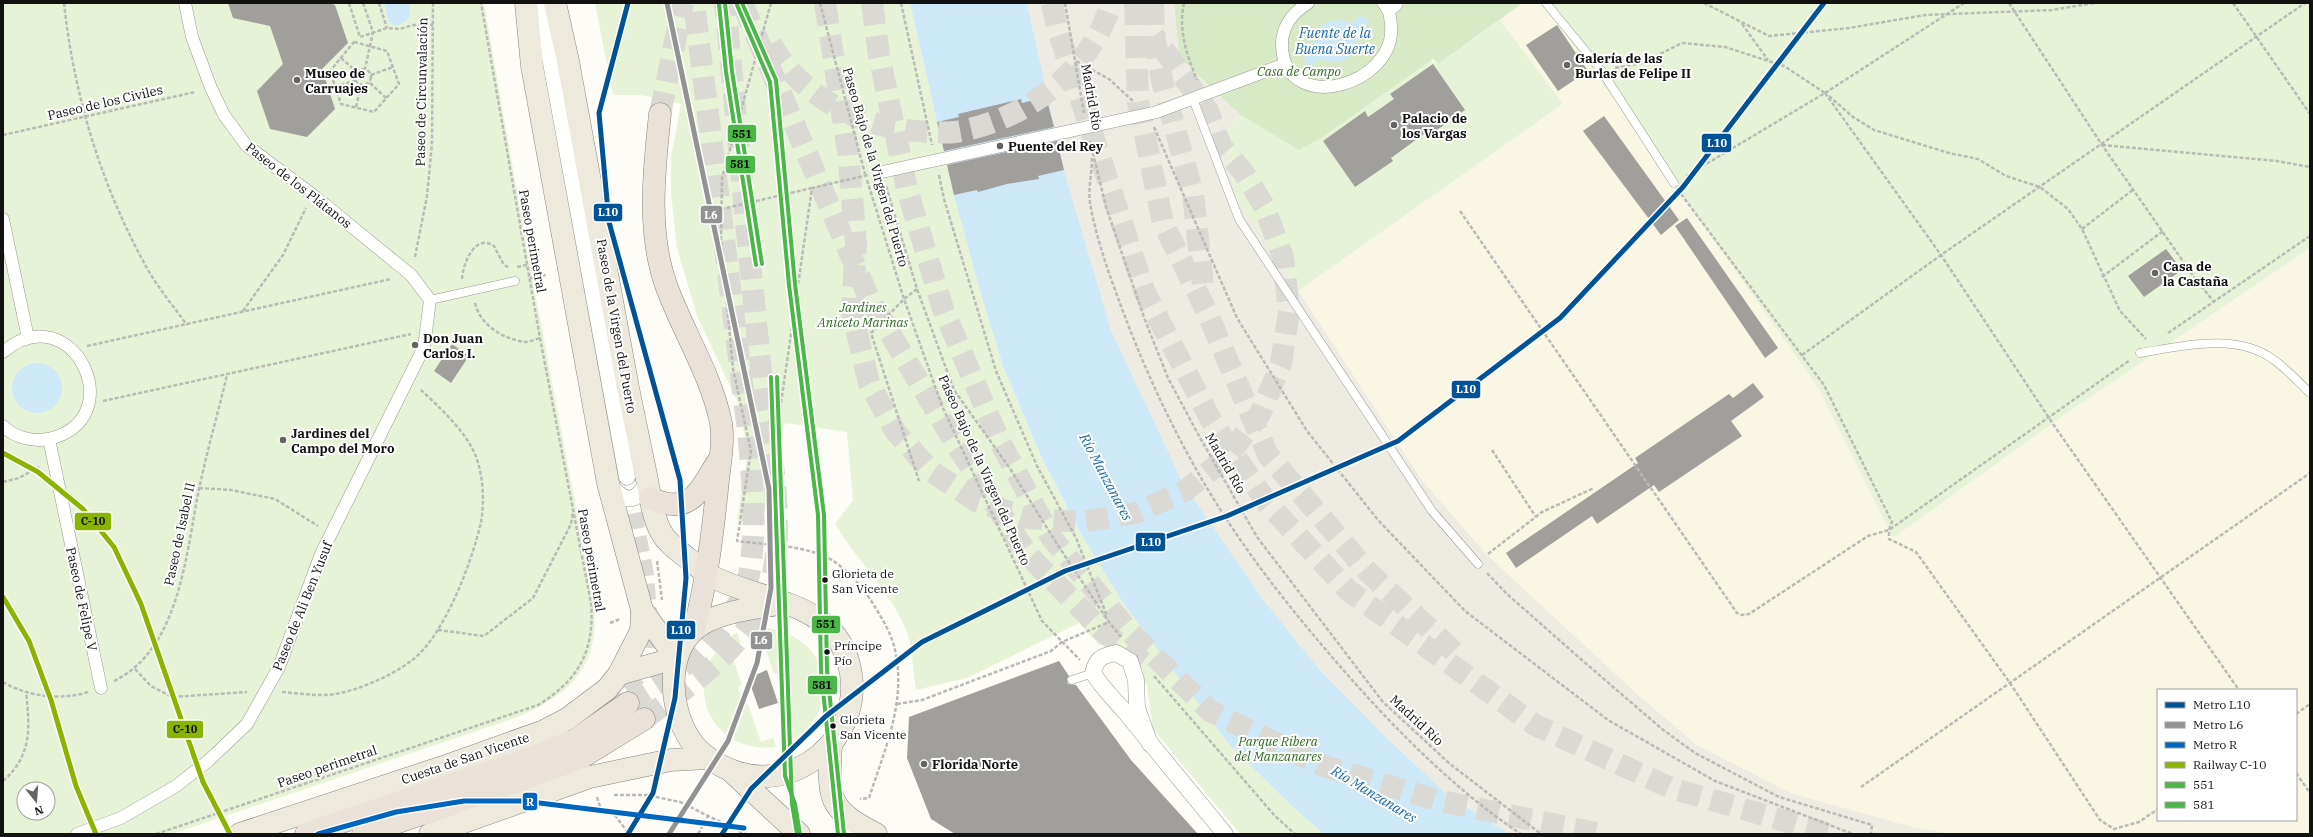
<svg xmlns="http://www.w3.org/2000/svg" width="2313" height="837" viewBox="0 0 2313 837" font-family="'IBM Plex Serif',serif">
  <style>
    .farmland { fill: #f9f7e4; fill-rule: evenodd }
    .green { fill: #e7f3d7; fill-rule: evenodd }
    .forest { fill: #d8eac5 }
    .plaza { fill: #edebe2 }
    .water { fill: #cde8f7 }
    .building { fill: #a19f9c }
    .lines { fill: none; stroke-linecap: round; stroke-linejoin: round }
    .minor-tunnel { stroke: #dad9d4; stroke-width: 16; stroke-dasharray: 16 8; stroke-linecap: butt }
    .motorway-tunnel { stroke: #dad9d4; stroke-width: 22; stroke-dasharray: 22 11; stroke-linecap: butt }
    .service-casing { stroke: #979795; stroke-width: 9 }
    .pedestrian-casing { stroke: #979795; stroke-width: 13 }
    .minor-casing { stroke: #979795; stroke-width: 17 }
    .primary-casing { stroke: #858482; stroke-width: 23 }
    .motorway-casing { stroke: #858482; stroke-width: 23 }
    .path { stroke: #b9b9b8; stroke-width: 2.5; stroke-dasharray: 4 2; stroke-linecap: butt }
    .service { stroke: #fffffe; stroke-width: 8 }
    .pedestrian { stroke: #fffffe; stroke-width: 12 }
    .minor { stroke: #fffffe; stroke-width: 16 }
    .primary { stroke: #ede9dc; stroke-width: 22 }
    .motorway { stroke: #eae1d8; stroke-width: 22 }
    .bus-1-casing { stroke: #fff; stroke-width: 7 }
    .bus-2-casing { stroke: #fff; stroke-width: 7 }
    .bus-1 { stroke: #4ab747; stroke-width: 4 }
    .bus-2 { stroke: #4ab747; stroke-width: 4 }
    .rail-1-casing { stroke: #fff; stroke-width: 8 }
    .rail-1 { stroke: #89b501; stroke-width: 5 }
    .metro-1-casing { stroke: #fff; stroke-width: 8 }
    .metro-2-casing { stroke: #fff; stroke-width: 8 }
    .metro-3-casing { stroke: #fff; stroke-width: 8 }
    .metro-1 { stroke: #015396; stroke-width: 5 }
    .metro-2 { stroke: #939393; stroke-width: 5 }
    .metro-3 { stroke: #0065bd; stroke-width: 5 }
    .poi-dot { fill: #646362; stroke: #fff; stroke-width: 1.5 }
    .bus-dot { fill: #111; stroke: #fff; stroke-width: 1.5 }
    .labels { text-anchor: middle; stroke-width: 4; stroke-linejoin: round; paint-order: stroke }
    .bus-label { font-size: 12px; fill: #111; stroke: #fff; text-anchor: start }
    .poi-label { font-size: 13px; font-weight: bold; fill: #111; stroke: #fff; text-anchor: start }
    .park-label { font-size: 13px; font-style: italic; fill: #2f6b1f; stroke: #fff }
    .street-label { font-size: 13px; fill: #111; stroke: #fff }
    .water-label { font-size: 14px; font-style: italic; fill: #1768a6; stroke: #fff }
    .line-badge { stroke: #fff; stroke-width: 1.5 }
    .badge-label { font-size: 11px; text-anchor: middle; font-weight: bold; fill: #fff }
    .pale-badge-label { font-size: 11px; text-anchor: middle; font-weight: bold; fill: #111 }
  </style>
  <rect width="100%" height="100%" fill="#fdfcf7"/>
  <path class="farmland" d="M1523,3h18l56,72 222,314 74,149 177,-127 240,-163v586h-357l-41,-7 -121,-34 -94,-48 -62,-53 -148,-137 -66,-76 -123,-188 265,-187 -63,-84zM2158,690h138v130h-138z"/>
  <g class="green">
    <path d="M3,3h481l48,274 62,325c6,65 -22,92 -79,116l-343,116h-169zM24,789h24v24h-24z"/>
    <path d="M595,3h315l44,192 49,171 38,90 40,78 43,69 383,231h-267l-87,-105 -6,-43 -39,-40 -9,-1 -20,-22 -112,55 -51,12c-3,-18 -3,-41 -9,-58 -16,-41 -50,-71 -72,-108l18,-24 -6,-68 -62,-9 -24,103 -24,-6 11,-69 -10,-48 -41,-87 -20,-68 -6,-55v-35l10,-54 -40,-9h-28z"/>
    <path d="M1541,3h769v245l-240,163 -177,127 -74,-149 -222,-314z"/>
    <path d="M1500,20l63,84 -265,187 -63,-97 -11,-59 15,-21 60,35 128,-90 11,5z"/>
    <path d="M758,627c73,4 91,83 27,118l-4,-9 13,-5 -13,-38 4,-2 -6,-18 -5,1 -13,-39 -12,5 -3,-11z"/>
    <path d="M737,632l4,11 -12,4 13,38 -4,2 6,18 4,-1 13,38 12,-4 3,9c-72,9 -99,-75 -39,-115z"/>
  </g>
  <path class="forest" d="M1174,3h349l-85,61 -5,-5 -112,79 -22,12 -60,-36 -60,-57z"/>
  <path class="plaza" d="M1027,3h147l5,54 60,57 -15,21 11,59 186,285 66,76 148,137 62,53 94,48 121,34 41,7h-444l-60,-38 -59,-55 -72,-73 -56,-70 -79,-115 -72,-153 -47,-160z"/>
  <g class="water">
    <path d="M384,3h26l-1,15 -10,7h-7l-4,-5z"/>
    <path d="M910,3h117l37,167 47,160 72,153 79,115 56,70 72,73 59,55 60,38h-185l-31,-27 -64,-63 -105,-140 -43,-70 -40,-78 -38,-90 -25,-83 -24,-88z"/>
    <path d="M1361,16l6,4 1,6 -5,5h-5c-1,28 -14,36 -40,28l-5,7 -7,-2 -2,-8 4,-4h5c-2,-27 16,-37 40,-29l3,-5z"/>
    <circle cx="37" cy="388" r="25"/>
  </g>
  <g class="building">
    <path d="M228,3h101l6,2 13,38 -26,26 13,40 -28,28 -37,-8 -13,-38 26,-27 -13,-38 -37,-8z"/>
    <path d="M1557,25l31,46 -30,20 -32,-46z"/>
    <path d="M1433,64l32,46 -38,27 -3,-3 -33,24 2,3 -38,26 -32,-46 42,-30 3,6 26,-18 -4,-5z"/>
    <path d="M1046,97l8,30 -110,24 -7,-29 22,-5 -1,-3 63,-15 1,4z"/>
    <path d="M1604,116l75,104 -18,15 -78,-104z"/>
    <path d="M1057,141l7,29 -26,6 1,3 -32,5 -29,8 -1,-2 -23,5 -7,-30z"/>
    <path d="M1687,218l91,130 -13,10 -90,-132z"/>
    <path d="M2166,249l16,21 -38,27 -16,-21z"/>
    <path d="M452,344l17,12 -18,27 -17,-12z"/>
    <path d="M1753,383l11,14 -33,24 11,15 -83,56 -5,-7 -57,39 -5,-8 -76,52 -10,-15 132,-90 -3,-5 94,-64 4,4z"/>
    <path d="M1059,661l10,15 -2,3 1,5 8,1 55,75 67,74h-243l-24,-15 -24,-61 2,-41z"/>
    <path d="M767,670l11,33 -19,6 -11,-31z"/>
  </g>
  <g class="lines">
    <path class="minor-tunnel" d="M612,708l12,-12 20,-28 6,-44 -4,-50 -19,-97"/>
    <g class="motorway-tunnel">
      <path d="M742,3l127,295 88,148 71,109 77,78 40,30"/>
      <path d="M825,3l23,148 8,93 -4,68 17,71 26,48 36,40 45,30 52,17 54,4 53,-9 50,-22 42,-34 33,-43 21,-50 8,-53 -6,-54 -19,-51 -20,-33 -23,-27 -13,-35 -54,-75"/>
      <path d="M872,3l7,52 28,134 36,120 57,133 51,95 77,93 82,81 111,54 115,35 165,34"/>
      <path d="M1052,3l5,24 88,266 66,127 56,83 82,88 186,134 136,63 159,46"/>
      <path d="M1135,3l3,99 25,121 43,87 62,145 100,117 92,85"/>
      <path d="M1153,3l1,33 9,49 30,109 11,101"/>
      <path d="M771,44c32,56 97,87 160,88 8,0 17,1 24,0 69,-11 136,-60 156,-129"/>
      <path d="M660,114l23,-111"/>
      <path d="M628,703c19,-13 40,-25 58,-39 22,-17 57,-58 62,-85 10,-45 4,-103 0,-149l-54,-427"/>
      <path d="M644,719c47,-34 110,-77 127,-137 16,-60 -4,-151 -10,-212 -13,-123 -24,-245 -36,-367"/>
    </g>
    <g class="service-casing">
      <g id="service">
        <path d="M1546,3l55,67 73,113"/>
        <path d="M1193,99l46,120 193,292 46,53"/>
        <path d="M430,300l85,-19"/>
        <path d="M2140,353c42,-7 97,-21 134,7 13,9 24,22 36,33"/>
        <path d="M1072,680l21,-7"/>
        <path d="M842,820l9,14"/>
      </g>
    </g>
    <g class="pedestrian-casing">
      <g id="pedestrian">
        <path d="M1308,3c-16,10 -27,25 -26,44 4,70 115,38 109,-22 -1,-9 -1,-16 -8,-22"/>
        <path d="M882,172l275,-60 128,-48"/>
        <path d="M3,219l25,119"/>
        <path d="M3,352c69,-59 131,68 45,87 -16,3 -34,-2 -45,-13"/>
        <path d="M49,439l52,249"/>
        <path d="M77,834l44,-16 55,-32 32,-25 39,-37 32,-57 42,-113 103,-207 6,-47 -19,-25 -98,-80 -67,-50 -22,-30 -13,-27 -19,-51 -7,-34"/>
      </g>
    </g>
    <g class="minor-casing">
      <g id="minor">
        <path d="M540,3l87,474"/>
        <path d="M1389,8l6,-5"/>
        <path d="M608,483c15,18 26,23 39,0"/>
        <path d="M1150,744l-13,-36 -1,-28 -6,-19 -14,-8c-15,3 -20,6 -23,20 9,15 22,27 33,40 33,41 66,81 99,121"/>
      </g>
    </g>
    <g class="primary-casing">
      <g id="primary">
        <path d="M526,3l6,63 76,417 34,127 34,48"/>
        <path d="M555,3l13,58c20,109 40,218 60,327 6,29 12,58 18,87 4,19 6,40 15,57 6,11 16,18 25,25 8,6 15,13 23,18 53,29 130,23 142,99 10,66 -57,120 -118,97 -14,-5 -30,-15 -39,-26 -24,-30 -30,-87 0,-115 20,-19 65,-22 90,-27"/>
        <path d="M619,674l57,-16"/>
        <path d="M831,745c-3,53 -4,64 45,89"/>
        <path d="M732,772l67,62"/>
        <path d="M240,834l203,-67 101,-36 23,-12 40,-30 12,-15 22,-43 1,-21"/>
        <path d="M430,834l160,-57 81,-17 37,-2"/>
      </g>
    </g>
    <g class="motorway-casing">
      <g id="motorway">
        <path d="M660,114c-6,56 -13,118 6,171 17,47 45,89 55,138 3,18 -1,39 -3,57 -5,51 -11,101 -24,150"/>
        <path d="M650,498c42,19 49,-8 69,-38"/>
        <path d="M306,834l223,-75 46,-19 53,-37"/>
        <path d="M363,834l152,-52 67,-25 62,-38"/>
      </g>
    </g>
    <g class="path">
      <path d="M64,3c10,94 38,185 84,267 11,19 26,37 39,55"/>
      <path d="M349,3l11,34 27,-9 13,1 13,-4h20"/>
      <path d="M363,3l10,29 -8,37"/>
      <path d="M379,3l8,25"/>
      <path d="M771,3l-49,175 -1,62 12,129 18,82 -14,90c30,4 69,4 95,19 17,11 33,30 43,47 8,13 17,28 20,43 12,51 -11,101 -26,148l-9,1"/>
      <path d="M820,3l45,171"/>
      <path d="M901,3l31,142"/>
      <path d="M1065,3l19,110"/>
      <path d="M1184,3c-6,27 3,53 13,77"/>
      <path d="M1704,3l65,33 80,-8 76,-13 127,-5 42,-7"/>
      <path d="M2009,3l93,142 92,132 20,25"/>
      <path d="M2233,3l77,111"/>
      <path d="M1742,24l26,36"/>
      <path d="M354,42l33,9 12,33 -25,28 -33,-8 -11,-33z"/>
      <path d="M341,58l16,14"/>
      <path d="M1076,61l33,18 25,23"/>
      <path d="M1615,68l27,-5 40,-20 43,4 59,19 41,27"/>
      <circle cx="363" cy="77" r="8"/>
      <path d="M371,75l22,-8"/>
      <path d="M370,83l16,15"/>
      <path d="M335,87l21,-7"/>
      <path d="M1825,93l116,162 112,169 186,266"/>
      <path d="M1829,96l24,21 21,13 75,23 29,6 28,17 34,11 28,22 14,20 38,82 26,28"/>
      <path d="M356,107l5,-21"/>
      <path d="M1154,127l83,191 70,113 71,89 87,91 143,109 107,61 138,53"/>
      <path d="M3,135l192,-43"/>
      <path d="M1090,141l16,66 39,113 23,58 31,58 58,101 126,165 67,62 91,70"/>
      <path d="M2102,145l175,16 33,6"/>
      <path d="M1092,158c0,14 -4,31 -2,45 6,35 19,71 31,103 24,65 54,129 89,187 41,68 91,129 143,188 49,55 106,112 168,153"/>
      <path d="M939,175l5,24 52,172 41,95 39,72 31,78"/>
      <path d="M1686,176l139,-83 139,-90"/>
      <path d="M867,180l37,119 38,107 100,215 38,39"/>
      <path d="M886,186l31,103 37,101 57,80 46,74 52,78 12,15"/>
      <path d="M1681,194l143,191 68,137 -3,8v9l27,13 94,131 90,137 14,9 25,-7 19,-13"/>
      <path d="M1460,211l277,402 5,2 7,-1 119,-78 21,-6 241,-170"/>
      <path d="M709,212l103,-24"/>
      <path d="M2082,229l52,-40"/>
      <path d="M415,257l12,-61 5,-53 1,-140"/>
      <path d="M517,267l10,-2"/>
      <path d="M2102,277l61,-46"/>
      <path d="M530,278l16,-3"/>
      <path d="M462,279c1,-16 13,-46 32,-33l10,19 6,3"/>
      <path d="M917,289l-13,10 -33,34 48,148"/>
      <path d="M475,303c5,22 28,36 50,39 5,0 11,-3 15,-4"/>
      <path d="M243,311l40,-56 23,-47"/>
      <path d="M2168,333l142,-97"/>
      <path d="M87,346l304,-67"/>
      <path d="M1802,355l139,-100 364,-252"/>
      <path d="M103,401l308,-67"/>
      <path d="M1492,450l44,67"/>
      <path d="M3,482l16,-4 20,-11"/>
      <path d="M199,488l32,2 44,9 43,27"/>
      <path d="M769,546l3,-80 40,-278 56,-13"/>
      <path d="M1488,554l54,-42 52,-24"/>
      <path d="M657,561l5,39"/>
      <path d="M1487,573l20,21 76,67 79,68 33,24 84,44 93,28 -1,9"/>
      <path d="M610,623l10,-4"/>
      <path d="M438,630l46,6 49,-38 38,-74 2,-12"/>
      <path d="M135,669l16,17 21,11 75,-5"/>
      <path d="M1154,676l121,140 20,18"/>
      <path d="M114,681c66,-32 72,-128 85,-192 8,-38 19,-76 28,-114"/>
      <path d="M3,682c23,14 58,19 85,10"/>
      <path d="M282,692c13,1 26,3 39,3 26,1 69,-18 90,-34 33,-24 61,-99 70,-139 4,-22 2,-54 -9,-74 -11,-21 -35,-43 -52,-59"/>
      <path d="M897,704l25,-4 129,-49 11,-9 47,-20"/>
      <path d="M2296,714l14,-10"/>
      <path d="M2296,773l14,20"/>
      <path d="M3,781c29,-25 27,-53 23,-89"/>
      <path d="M1861,787l449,-314"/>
      <path d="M614,795h33l33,7 65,32"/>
      <path d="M597,797l5,16 12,1 15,20"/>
      <path d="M156,834l382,-129c41,-25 57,-55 53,-102l-51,-265 -59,-335"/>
      <path d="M698,834l10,-18"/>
    </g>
    <use href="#service" class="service"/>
    <use href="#pedestrian" class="pedestrian"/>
    <use href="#minor" class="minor"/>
    <use href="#primary" class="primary"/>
    <use href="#motorway" class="motorway"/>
    <g class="bus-1-casing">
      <g id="bus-1">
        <path d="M725,3l7,68 30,193"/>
        <path d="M742,3l34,77 19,204 29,231 3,155 17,164"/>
        <path d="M777,377l15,427 5,30"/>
      </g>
    </g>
    <g class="bus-2-casing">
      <g id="bus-2">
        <path d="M719,4l7,68 30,193"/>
        <path d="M737,5l33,77 19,203 29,230 3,156 17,163"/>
        <path d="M771,377l14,399 10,28 5,30"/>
      </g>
    </g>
    <use href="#bus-1" class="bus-1"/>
    <use href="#bus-2" class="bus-2"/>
    <g class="rail-1-casing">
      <g id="rail-1">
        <path d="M3,453l35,19 45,37 31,38 27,57 62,178 27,52"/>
        <path d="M3,597l26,44 22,59 25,86 20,48"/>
      </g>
    </g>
    <use href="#rail-1" class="rail-1"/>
    <g class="metro-1-casing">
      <g id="metro-1">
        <path d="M628,3l-29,110 10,109 71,258 6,98 -11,120 -22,95 -25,41"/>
        <path d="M722,834l29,-45 75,-73 96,-74 143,-71 162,-55 171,-75 162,-123 123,-131 141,-184"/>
      </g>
    </g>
    <g class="metro-2-casing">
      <path id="metro-2" d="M667,3l102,486 2,99 -14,75 -29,78 -59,93"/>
    </g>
    <g class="metro-3-casing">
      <path id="metro-3" d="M318,834l78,-22 68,-11h59l221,27"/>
    </g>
    <use href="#metro-1" class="metro-1"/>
    <use href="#metro-2" class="metro-2"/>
    <use href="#metro-3" class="metro-3"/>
  </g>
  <g class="poi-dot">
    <circle cx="1567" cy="65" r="4"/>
    <circle cx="297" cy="80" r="4"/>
    <circle cx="1394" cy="125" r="4"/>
    <circle cx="1000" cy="146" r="4"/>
    <circle cx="2155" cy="273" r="4"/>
    <circle cx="415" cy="345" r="4"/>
    <circle cx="283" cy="440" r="4"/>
    <circle cx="924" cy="764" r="4"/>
  </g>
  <g class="bus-dot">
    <circle cx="825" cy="580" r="3.5"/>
    <circle cx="827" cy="652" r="3.5"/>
    <circle cx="833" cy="726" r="3.5"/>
  </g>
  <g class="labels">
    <g class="bus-label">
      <text x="832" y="578">Glorieta de<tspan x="832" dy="15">San Vicente</tspan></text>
      <text x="834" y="650">Príncipe<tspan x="834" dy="15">Pío</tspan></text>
      <text x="840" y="724">Glorieta<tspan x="840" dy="15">San Vicente</tspan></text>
    </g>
    <g class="poi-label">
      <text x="1575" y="63">Galería de las<tspan x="1575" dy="15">Burlas de Felipe II</tspan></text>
      <text x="305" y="78">Museo de<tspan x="305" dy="15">Carruajes</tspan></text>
      <text x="1402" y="123">Palacio de<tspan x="1402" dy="15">los Vargas</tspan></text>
      <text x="1008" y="151">Puente del Rey</text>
      <text x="2163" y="271">Casa de<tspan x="2163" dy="15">la Castaña</tspan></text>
      <text x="423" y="343">Don Juan<tspan x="423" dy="15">Carlos I.</tspan></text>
      <text x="291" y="438">Jardines del<tspan x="291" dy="15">Campo del Moro</tspan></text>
      <text x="932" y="769">Florida Norte</text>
    </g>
    <g class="park-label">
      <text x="1299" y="76">Casa de Campo</text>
      <text x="863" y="312">Jardines<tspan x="863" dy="15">Aniceto Marinas</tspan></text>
      <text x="1278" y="746">Parque Ribera<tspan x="1278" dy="15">del Manzanares</tspan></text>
    </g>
    <g class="street-label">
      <text transform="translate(421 92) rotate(-89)" y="5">Paseo de Circunvalación</text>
      <text transform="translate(1092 97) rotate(80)" y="5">Madrid Río</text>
      <text transform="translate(105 102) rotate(-13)" y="5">Paseo de los Civiles</text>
      <text transform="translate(876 167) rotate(74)" y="5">Paseo Bajo de la Virgen del Puerto</text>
      <text transform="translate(299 185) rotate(38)" y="5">Paseo de los Plátanos</text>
      <text transform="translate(533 241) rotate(80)" y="5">Paseo perimetral</text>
      <text transform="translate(617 326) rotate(80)" y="5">Paseo de la Virgen del Puerto</text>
      <text transform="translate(1226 463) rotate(60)" y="5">Madrid Río</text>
      <text transform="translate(985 470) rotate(66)" y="5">Paseo Bajo de la Virgen del Puerto</text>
      <text transform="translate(179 534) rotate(-78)" y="5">Paseo de Isabel II</text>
      <text transform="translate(592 560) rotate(80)" y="5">Paseo perimetral</text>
      <text transform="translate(82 599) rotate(78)" y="5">Paseo de Felipe V</text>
      <text transform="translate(302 606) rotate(-68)" y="5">Paseo de Ali Ben Yusuf</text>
      <text transform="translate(1417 720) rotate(43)" y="5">Madrid Río</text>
      <text transform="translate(465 758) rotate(-19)" y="5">Cuesta de San Vicente</text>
      <text transform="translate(327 766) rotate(-19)" y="5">Paseo perimetral</text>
    </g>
    <g class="water-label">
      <text x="1335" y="38">Fuente de la<tspan x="1335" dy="16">Buena Suerte</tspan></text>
      <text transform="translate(1106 477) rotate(62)" y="5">Río Manzanares</text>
      <text transform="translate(1374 794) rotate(31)" y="5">Río Manzanares</text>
    </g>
  </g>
  <g class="line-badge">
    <rect x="727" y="124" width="30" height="19" rx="4" fill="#4ab747"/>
    <rect x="1701" y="133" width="31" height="20" rx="4" fill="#015396"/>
    <rect x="725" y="155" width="31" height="19" rx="4" fill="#4ab747"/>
    <rect x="593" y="203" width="30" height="19" rx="4" fill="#015396"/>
    <rect x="700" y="205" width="23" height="19" rx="4" fill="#939393"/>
    <rect x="1451" y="380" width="30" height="19" rx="4" fill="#015396"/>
    <rect x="74" y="512" width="38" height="19" rx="4" fill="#89b501"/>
    <rect x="1135" y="532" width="31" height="20" rx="4" fill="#015396"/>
    <rect x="811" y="615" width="30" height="19" rx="4" fill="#4ab747"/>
    <rect x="666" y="620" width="30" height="20" rx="4" fill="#015396"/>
    <rect x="750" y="631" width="23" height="19" rx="4" fill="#939393"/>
    <rect x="807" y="675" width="31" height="20" rx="4" fill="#4ab747"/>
    <rect x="166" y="720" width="38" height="19" rx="4" fill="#89b501"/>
    <rect x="522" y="792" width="16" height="19" rx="4" fill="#0065bd"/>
  </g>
  <g class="badge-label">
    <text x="1717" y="147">L10</text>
    <text x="608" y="216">L10</text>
    <text x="711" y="219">L6</text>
    <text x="1466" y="393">L10</text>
    <text x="1151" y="546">L10</text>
    <text x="681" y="634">L10</text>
    <text x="761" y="644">L6</text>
    <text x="530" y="806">R</text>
  </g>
  <g class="pale-badge-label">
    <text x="742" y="138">551</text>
    <text x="740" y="168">581</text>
    <text x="93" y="525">C-10</text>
    <text x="826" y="628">551</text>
    <text x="822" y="689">581</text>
    <text x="185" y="733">C-10</text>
  </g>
  <rect width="2313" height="837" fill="none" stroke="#111111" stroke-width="8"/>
  <rect x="2157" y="689" width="140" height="132" fill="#ffffff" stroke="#a0a0a0"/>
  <rect x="2165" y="702" width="20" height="6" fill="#015396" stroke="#a0a0a0"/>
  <text x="2193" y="709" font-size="12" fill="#111111">Metro L10</text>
  <rect x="2165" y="722" width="20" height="6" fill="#939393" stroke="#a0a0a0"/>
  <text x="2193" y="729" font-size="12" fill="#111111">Metro L6</text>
  <rect x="2165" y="742" width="20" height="6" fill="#0065bd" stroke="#a0a0a0"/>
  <text x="2193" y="749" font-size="12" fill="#111111">Metro R</text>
  <rect x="2165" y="762" width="20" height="6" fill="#89b501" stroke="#a0a0a0"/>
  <text x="2193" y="769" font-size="12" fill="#111111">Railway C-10</text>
  <rect x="2165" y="782" width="20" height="6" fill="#4ab747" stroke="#a0a0a0"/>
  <text x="2193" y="789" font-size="12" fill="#111111">551</text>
  <rect x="2165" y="802" width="20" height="6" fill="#4ab747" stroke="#a0a0a0"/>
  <text x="2193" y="809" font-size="12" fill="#111111">581</text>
  <g transform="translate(36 801) rotate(163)"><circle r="19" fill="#ffffff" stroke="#a0a0a0"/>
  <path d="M0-3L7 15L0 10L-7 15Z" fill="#646362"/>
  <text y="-6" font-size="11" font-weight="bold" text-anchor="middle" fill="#111111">N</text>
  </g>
</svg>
